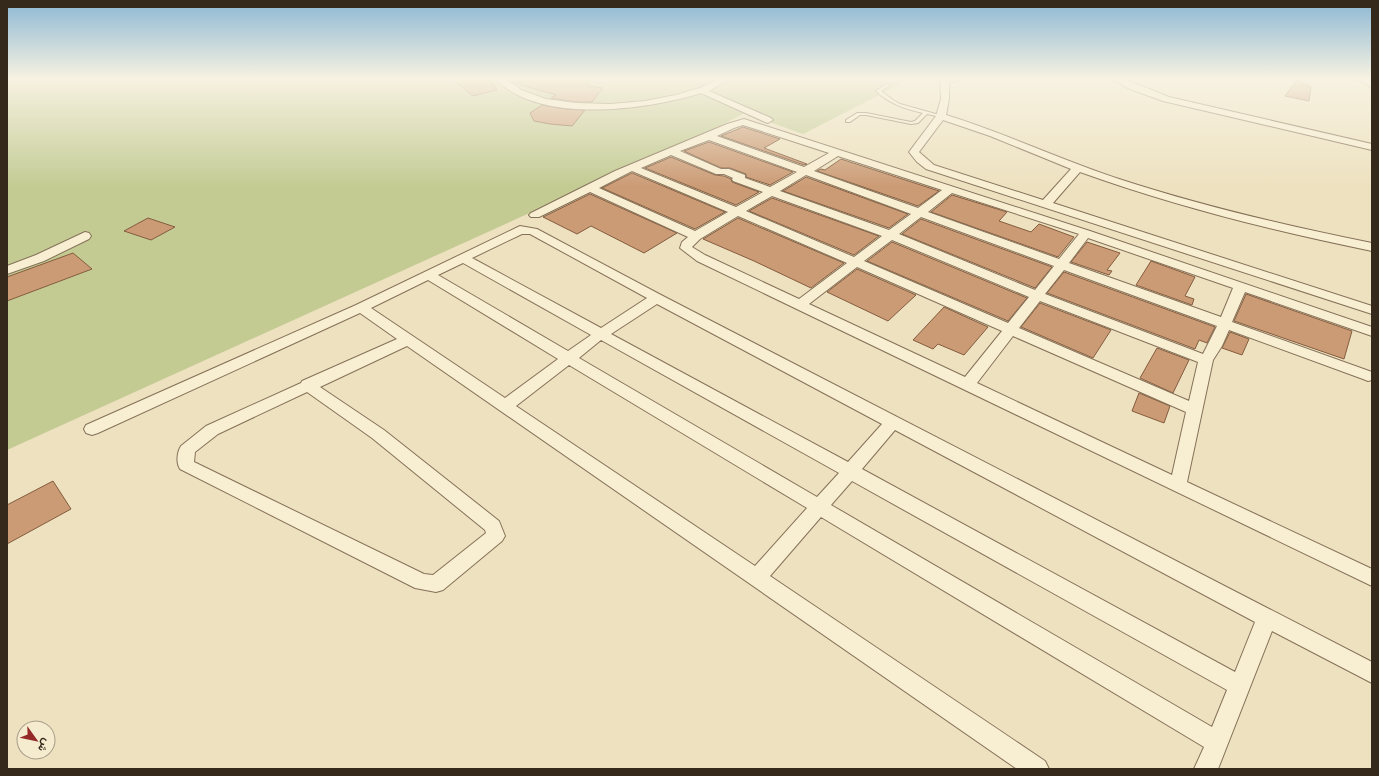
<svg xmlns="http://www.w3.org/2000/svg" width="1379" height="776" viewBox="0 0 1379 776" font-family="'Times New Roman',Vazirmatn,serif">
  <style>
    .green { fill: #c3cb93 }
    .building { fill: #cb9b75; stroke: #845c3e }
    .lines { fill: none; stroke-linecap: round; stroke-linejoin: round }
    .lane-casing { stroke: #857158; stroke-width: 2 }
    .street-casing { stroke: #857158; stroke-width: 2 }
    .lane { fill: #f8eed2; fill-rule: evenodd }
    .street { fill: #f8eed2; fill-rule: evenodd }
  </style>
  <rect width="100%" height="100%" fill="#ede1bf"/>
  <path class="green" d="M7,78h898l-6,7 -96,49 -58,-21 -39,20 -699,317z"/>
  <g class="building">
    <path d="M451,78h38l8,12 -24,6z"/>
    <path d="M512,78h76v8l15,2 -11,14h-16l-25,-4 5,-3 -42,-12 -2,-2z"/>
    <path d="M1297,80l14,7 -2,14 -24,-5z"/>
    <path d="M542,105l23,4 20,1 -13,16 -22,-2 -16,-3 -4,-8z"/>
    <path d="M743,127l37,12 -16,9 43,16 -3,1 -83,-29z"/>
    <path d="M709,142l84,30 -23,13 -24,-8v-3l-16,-6h-9l-37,-17z"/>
    <path d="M671,157l44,18 9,1 7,3 1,3 27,10 -23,13 -91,-37z"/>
    <path d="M841,159l98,32 -21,15 -101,-35 4,-2 4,1z"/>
    <path d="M632,173l93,39 -30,17 -93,-41z"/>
    <path d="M806,177l102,37 -19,14 -106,-37z"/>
    <path d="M590,194l87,39 -33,20 -53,-27 -14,8 -34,-17z"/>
    <path d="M952,195l55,17 -8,9 32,11 8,-8 35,13 -16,20 -127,-45z"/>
    <path d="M772,198l107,38 -25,19 -105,-44z"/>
    <path d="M148,218l27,9 -24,13 -27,-9z"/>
    <path d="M738,218l106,45 -33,25 -57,-27 -51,-22z"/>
    <path d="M921,219l131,48 -17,21 -133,-54z"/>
    <path d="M892,242l135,56 -19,23 -141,-60z"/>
    <path d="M1087,242l33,11 -13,17 5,1 -3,4 -38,-13z"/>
    <path d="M73,253l19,16 -85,32v-24z"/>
    <path d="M1151,261l44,16 -10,19 9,3 -2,6 -56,-20z"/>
    <path d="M857,269l59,26 -28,26 -61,-29z"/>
    <path d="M1064,272l151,55 -8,16 -8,-3 -4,9 -148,-56z"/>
    <path d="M1246,294l106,37 -8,28 -110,-38z"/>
    <path d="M1040,303l71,27 -18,28 -72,-31z"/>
    <path d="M944,307l44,20 -24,28 -26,-11 -5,5 -20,-9z"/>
    <path d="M1230,332l19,7 -7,16 -20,-7z"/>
    <path d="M1157,348l32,12 -16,33 -33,-15z"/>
    <path d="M1139,393l31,13 -6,17 -32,-12z"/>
    <path d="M53,481l18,28 -64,35v-39z"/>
  </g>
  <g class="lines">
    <g class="lane-casing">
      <path id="lane" d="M887,84l3,1 -9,6 12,9 7,4 43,12 -2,1 -14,-3 -9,9 -7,1 -45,-9h-6l-10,7h-4v-2l11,-7h9l45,9 4,-1 8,-8c-17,-4 -34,-9 -47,-22z"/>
    </g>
    <g class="street-casing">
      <g id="street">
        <path d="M495,78h10l16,12 25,9 30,4 34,1 35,-3 31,-6 27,-8 17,-9h11l-22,13 62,27 2,2 -5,3 -3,-1 -64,-29c-54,17 -163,32 -206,-15z"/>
        <path d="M940,78h24l-15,5v16l-3,16c59,18 115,45 173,64 83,27 168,47 253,64v8c-99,-20 -197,-45 -292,-79l-27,31 319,103v8l-446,-145 -9,-7 -8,-10 27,-36 5,-17zM943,120l47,16 81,33 -28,31 -109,-35 -15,-13z"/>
        <path d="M1110,78h12l47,19 203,47v6l-209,-49 -33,-12z"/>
        <path d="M1354,78h12l6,3v6z"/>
        <path d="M744,119l346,112 282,96v9l-127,-44 -13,30 140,50v8l-4,1 -5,-2 -134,-49 -7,16 -9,14 -26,122 185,87v17l-675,-325 -17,-13 2,-6 6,-5 -98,-45 -51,25h-8l-2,-2 2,-2 84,-42 112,-47zM743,125l86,28 -25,14 -87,-31 17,-8zM709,140l88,32 -27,15 -25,-9v-3l-16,-6h-8l-41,-18zM671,155l45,19h8l9,4 -1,1 1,2 30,11 -27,15 -95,-39zM838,156l104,34 -24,18 -104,-37zM632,171l96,41 -33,19 -96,-43zM806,175l105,39 -22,16 -109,-39zM952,193l127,41 -20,25 -131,-47zM772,196l110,40 -28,21 -108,-46zM738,216l109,47 -48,36 -94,-44 -13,-8 8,-8zM921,217l133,49 -19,24 -136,-56zM1088,238l145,50 -12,29 -152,-54zM892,240l137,57 -21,26 -144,-62zM857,267l145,64 -37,46 -156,-73zM1064,270l153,56 -14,28 -158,-60zM1040,301l158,61 -9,39 -170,-73zM1013,336l173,76 -14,63 -195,-92z"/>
        <path d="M520,226l17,3 124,66 711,367v21l-100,-52 -54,138h-24l10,-22 -383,-230 -51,59 275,185 4,8h-32l-610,-423 -87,41 64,43 115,91 6,15 -3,5 -59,49 -7,2 -21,-4 -235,-119c-4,-6 -3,-17 1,-23l25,-20 95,-43 1,-2 95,-42 -37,-26 -262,120 -6,2 -6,-2 -2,-4 2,-4 270,-120zM522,234h8l117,64 -46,30 -129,-70zM463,263l128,72 -23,16 -130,-76zM428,280l130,79 -53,39 -134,-90zM657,304l225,120 -34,38 -237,-128zM601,340l238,133 -22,24 -238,-139zM569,365l238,143 -52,58 -239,-160zM307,392l65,46 113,92 1,3 -53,42 -9,-1 -230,-112 1,-10 23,-18zM895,430l360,192 -20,50 -373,-203zM852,481l375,209 -15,37 -381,-222z"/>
        <path d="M85,232l4,1 2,3 -2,3 -45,22 -37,13v-8l29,-11z"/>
      </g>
    </g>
    <use href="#lane" class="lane"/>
    <use href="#street" class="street"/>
  </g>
  <linearGradient id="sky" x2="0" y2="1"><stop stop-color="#8cb8d4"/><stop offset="0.42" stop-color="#f7f2e2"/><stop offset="1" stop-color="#f7f2e2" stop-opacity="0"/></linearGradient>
  <rect width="1379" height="187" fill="url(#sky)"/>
  <rect width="1379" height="776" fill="none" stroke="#35291c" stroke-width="16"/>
  <g transform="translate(36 740) rotate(123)"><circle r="19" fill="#f5ebce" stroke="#a89d87"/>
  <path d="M0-3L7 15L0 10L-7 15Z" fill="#942a28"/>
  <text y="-6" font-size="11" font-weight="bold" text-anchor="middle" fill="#35291c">ش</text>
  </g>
</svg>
